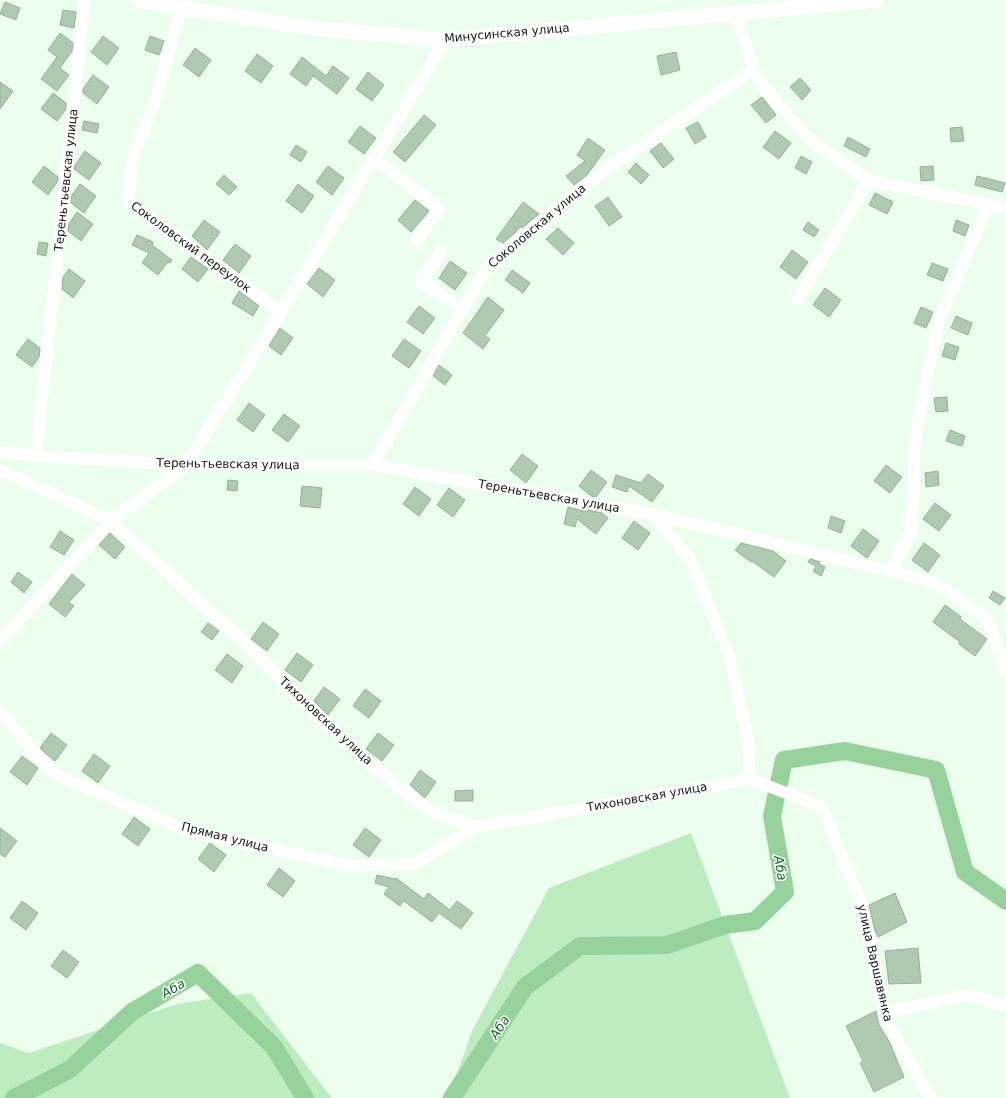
<svg xmlns="http://www.w3.org/2000/svg" width="1006" height="1098" viewBox="0 0 1006 1098" font-family="'DejaVu Sans',sans-serif">
  <style>
    .green { fill: #bdecc1 }
    .lines { fill: none; stroke-linecap: round; stroke-linejoin: round }
    .river { stroke: #97d29d; stroke-width: 18 }
    .building { fill: #afcab0; stroke: #95b197 }
    .minor { stroke: #fff; stroke-width: 12 }
    .major { stroke: #fff; stroke-width: 15 }
    .labels { text-anchor: middle; stroke-width: 3; stroke-linejoin: round; paint-order: stroke }
    .street-label { font-size: 12px; fill: #101a11; stroke: #fff }
    .water-label { font-size: 13px; font-style: italic; fill: #106827; stroke: #fff }
  </style>
  <rect width="100%" height="100%" fill="#ecfeed"/>
  <g class="green">
    <path d="M691,833l99,265h-342l25,-69 76,-141z"/>
    <path d="M251,993l81,105h-332v-55l29,10 148,-49z"/>
  </g>
  <g class="lines">
    <g class="river">
      <path d="M14,1098l55,-28 63,-58 66,-39 76,74 31,51"/>
      <path d="M452,1098l73,-111 55,-41 87,-1 58,-20 30,-4 30,-29 -13,-76 12,-56 61,-9 91,19 29,102 41,29"/>
    </g>
  </g>
  <g class="building">
    <path d="M5,2l15,6 -4,12 -16,-6z"/>
    <path d="M63,10l13,2 -2,16 -14,-3z"/>
    <path d="M60,33l13,10 -1,8 -12,17 9,7 -12,16 -16,-12 16,-22 -9,-7z"/>
    <path d="M103,36l16,12 -12,17 -16,-13z"/>
    <path d="M150,36l14,5 -5,14 -14,-5z"/>
    <path d="M195,48l16,12 -12,17 -16,-12z"/>
    <path d="M676,52l4,18 -19,5 -4,-19z"/>
    <path d="M257,54l16,12 -12,17 -16,-12z"/>
    <path d="M302,57l24,19 7,-10 16,12 -12,16 -24,-18 -7,10 -16,-12z"/>
    <path d="M368,72l16,13 -12,16 -16,-12z"/>
    <path d="M93,75l16,12 -12,17 -14,-11v-4z"/>
    <path d="M800,78l11,12 -9,10 -12,-13z"/>
    <path d="M0,82l13,9 -13,18z"/>
    <path d="M53,93l13,10v6l-9,12 -16,-12z"/>
    <path d="M762,97l14,18 -10,8 -15,-18z"/>
    <path d="M424,115l12,10 -31,37 -12,-10z"/>
    <path d="M84,121l15,3 -2,9 -15,-3z"/>
    <path d="M698,122l8,15 -11,7 -9,-16z"/>
    <path d="M360,126l16,12 -12,16 -16,-12z"/>
    <path d="M962,127l2,14 -13,1 -1,-14z"/>
    <path d="M775,131l16,12 -12,16 -16,-12z"/>
    <path d="M848,137l22,12 -4,8 -22,-11z"/>
    <path d="M588,138l17,12 -18,25 -13,10 -8,-9 19,-15 -8,-6z"/>
    <path d="M661,143l13,16 -11,9 -13,-17z"/>
    <path d="M296,145l11,7 -6,10 -11,-7z"/>
    <path d="M85,151l16,12 -12,17 -15,-11 1,-4z"/>
    <path d="M801,156l11,6 -6,12 -11,-6z"/>
    <path d="M636,163l13,12 -8,9 -13,-12z"/>
    <path d="M44,166l14,11v4l-10,14 -16,-13z"/>
    <path d="M328,166l16,12 -12,17 -16,-13z"/>
    <path d="M933,166l1,14 -13,1 -1,-14z"/>
    <path d="M224,175l13,12 -8,8 -13,-11z"/>
    <path d="M977,176l28,7 -3,9 -27,-7z"/>
    <path d="M80,184l16,12 -12,17 -13,-10 1,-8z"/>
    <path d="M298,184l16,12 -12,17 -16,-12z"/>
    <path d="M875,193l18,9 -6,12 -18,-9z"/>
    <path d="M608,197l14,20 -13,9 -14,-20z"/>
    <path d="M415,200l14,11 -18,21 -13,-12z"/>
    <path d="M523,202l16,12 -17,14 -1,-2 -5,6 -13,11 -7,-4z"/>
    <path d="M77,212l16,12 -12,17 -13,-10 1,-7z"/>
    <path d="M204,220l16,12 -13,18 -15,-14z"/>
    <path d="M956,220l13,5 -4,11 -12,-5z"/>
    <path d="M808,222l11,8 -5,7 -11,-7z"/>
    <path d="M558,228l16,15 -11,12 -17,-16z"/>
    <path d="M137,235l16,7 -1,3 20,15 -2,3 -2,-1 -10,13 -16,-12 7,-10 -17,-8z"/>
    <path d="M39,242l9,1 -2,13 -9,-2z"/>
    <path d="M235,244l16,12 -12,17 -16,-13z"/>
    <path d="M792,250l16,12 -12,17 -16,-12z"/>
    <path d="M191,257l17,12 -10,13 -16,-13z"/>
    <path d="M450,261l17,12 -12,17 -16,-12z"/>
    <path d="M932,263l16,6 -5,12 -16,-6z"/>
    <path d="M319,268l16,12 -12,17 -16,-13z"/>
    <path d="M69,269l16,12 -12,17 -11,-9 1,-12z"/>
    <path d="M512,270l18,13 -7,10 -18,-13z"/>
    <path d="M825,288l16,12 -12,17 -16,-12z"/>
    <path d="M239,291l20,15 -6,10 -21,-13z"/>
    <path d="M488,297l16,13 -19,26 5,3 -7,10 -20,-16z"/>
    <path d="M419,306l16,12 -12,16 -16,-12z"/>
    <path d="M921,307l12,5 -7,16 -12,-5z"/>
    <path d="M956,316l16,7 -4,12 -17,-7z"/>
    <path d="M280,328l13,10 -12,17 -12,-9z"/>
    <path d="M28,339l12,9 -1,9 -7,10 -16,-12z"/>
    <path d="M404,339l17,12 -12,17 -17,-12z"/>
    <path d="M946,343l13,4 -4,13 -13,-4z"/>
    <path d="M439,365l13,10 -7,10 -12,-9z"/>
    <path d="M947,397l1,14 -12,1 -2,-14z"/>
    <path d="M249,403l16,12 -12,17 -16,-12z"/>
    <path d="M284,414l16,12 -12,16 -16,-12z"/>
    <path d="M950,430l15,6 -3,10 -16,-5z"/>
    <path d="M522,454l16,12 -12,17 -16,-13z"/>
    <path d="M886,465l16,12 -12,16 -16,-12z"/>
    <path d="M591,470l16,12 -11,15 -5,-1 -12,-10z"/>
    <path d="M938,471l1,14 -13,2 -1,-14z"/>
    <path d="M648,474l16,12 -12,16 -23,-16 -2,6 -15,-5 4,-12 25,8z"/>
    <path d="M228,480l10,1 -1,10 -10,-1z"/>
    <path d="M302,486l20,2 -2,20 -20,-2z"/>
    <path d="M415,487l16,12 -12,17 -16,-12z"/>
    <path d="M449,488l16,12 -12,17 -16,-12z"/>
    <path d="M935,503l16,12 -12,16 -16,-12z"/>
    <path d="M568,507l19,5 1,-2 14,3 6,5 -12,16 -19,-15 -2,8 -11,-3z"/>
    <path d="M831,516l14,5 -4,12 -13,-5z"/>
    <path d="M634,521l16,12 -12,17 -16,-12z"/>
    <path d="M863,529l16,12 -12,17 -16,-12z"/>
    <path d="M60,531l14,9 -10,15 -14,-8z"/>
    <path d="M110,533l15,14 -10,12 -16,-14z"/>
    <path d="M741,543l32,8 13,10 -12,16 -22,-16 -1,1 -16,-12z"/>
    <path d="M924,543l16,12 -12,17 -16,-12z"/>
    <path d="M810,559l10,3 -1,2 6,3 -4,9 -8,-5 3,-5 -8,-4z"/>
    <path d="M18,572l14,10 -8,11 -13,-11z"/>
    <path d="M72,574l13,11 -16,17 5,4 -9,11 -16,-13z"/>
    <path d="M993,591l12,7 -5,7 -11,-7z"/>
    <path d="M945,605l16,12 -1,2 27,20 -12,17 -16,-12 1,-2 -27,-20z"/>
    <path d="M263,622l16,12 -12,17 -16,-12z"/>
    <path d="M208,623l11,8 -7,9 -11,-8z"/>
    <path d="M297,653l16,12 -12,17 -16,-12z"/>
    <path d="M227,654l16,12 -11,17 -17,-13z"/>
    <path d="M324,687l16,12 -12,16 -14,-14z"/>
    <path d="M365,689l16,12 -12,17 -16,-12z"/>
    <path d="M51,733l16,12 -12,16 -9,-7 -6,-6z"/>
    <path d="M378,733l16,12 -12,16 -16,-12z"/>
    <path d="M94,754l16,12 -12,17 -16,-12z"/>
    <path d="M22,756l16,12 -11,17 -17,-13z"/>
    <path d="M420,770l16,12 -11,16 -15,-13z"/>
    <path d="M473,790v11h-18v-10z"/>
    <path d="M134,817l16,12 -12,17 -16,-12z"/>
    <path d="M0,828l17,13 -12,16 -5,-3z"/>
    <path d="M365,828l16,12 -12,17 -16,-12z"/>
    <path d="M210,843l16,12 -12,17 -16,-13z"/>
    <path d="M279,868l16,13 -12,16 -16,-12z"/>
    <path d="M377,875l18,4 1,-1 28,21 4,-6 22,17 7,-9 16,12 -12,16 -22,-16 -7,9 -28,-21 -4,5 -16,-12 5,-7 -14,-4z"/>
    <path d="M895,893l12,29 -29,15 -3,-6 -6,-26z"/>
    <path d="M22,901l16,12 -12,17 -16,-12z"/>
    <path d="M918,948l3,35 -32,1 -4,-33z"/>
    <path d="M63,950l16,12 -12,16 -16,-12z"/>
    <path d="M876,1011l3,14 10,16 15,36 -30,15 -14,-29 3,-2 -17,-35z"/>
  </g>
  <g class="lines">
    <g class="minor">
      <path d="M181,8l-24,88 -24,61 -5,45 153,110"/>
      <path d="M754,69l9,16 15,19 13,15 24,25 14,10 40,26 137,28"/>
      <path d="M374,159l66,50 -24,32"/>
      <path d="M441,252l-20,29 41,29"/>
      <path d="M798,299l71,-119"/>
      <path d="M0,452l36,4 150,9h187l279,49 280,67 56,38 18,53"/>
      <path d="M36,456l49,-456"/>
      <path d="M373,465l115,-200 117,-95 149,-101 -19,-56"/>
      <path d="M0,470l111,51 136,124 107,106 79,62 44,14 273,-48"/>
      <path d="M652,514l38,45 39,95 19,85 2,40 72,28 40,99 24,115 45,77"/>
      <path d="M891,571l21,-42 4,-98 22,-108 50,-118"/>
      <path d="M0,641l111,-120 75,-56 95,-153 165,-272"/>
      <path d="M0,711l52,62 134,57 164,36 65,-2 62,-37"/>
      <path d="M884,1013l83,-18 39,11"/>
    </g>
    <path class="major" d="M138,0l43,8 131,20 134,12 431,-40"/>
  </g>
  <g class="labels">
    <g class="street-label">
      <text transform="translate(507 33) rotate(-5)" y="4">Минусинская улица</text>
      <text transform="translate(66 180) rotate(-84)" y="4">Тереньтьевская улица</text>
      <text transform="translate(537 226) rotate(-40)" y="4">Соколовская улица</text>
      <text transform="translate(191 247) rotate(36)" y="4">Соколовский переулок</text>
      <text transform="translate(228 464) rotate(1)" y="4">Тереньтьевская улица</text>
      <text transform="translate(549 496) rotate(10)" y="4">Тереньтьевская улица</text>
      <text transform="translate(326 721) rotate(43)" y="4">Тихоновская улица</text>
      <text transform="translate(647 797) rotate(-10)" y="4">Тихоновская улица</text>
      <text transform="translate(225 837) rotate(14)" y="4">Прямая улица</text>
      <text transform="translate(875 963) rotate(77)" y="4">улица Варшавянка</text>
    </g>
    <g class="water-label">
      <text transform="translate(781 868) rotate(80)" y="5">Аба</text>
      <text transform="translate(173 988) rotate(-30)" y="5">Аба</text>
      <text transform="translate(499 1027) rotate(-57)" y="5">Аба</text>
    </g>
  </g>
</svg>
